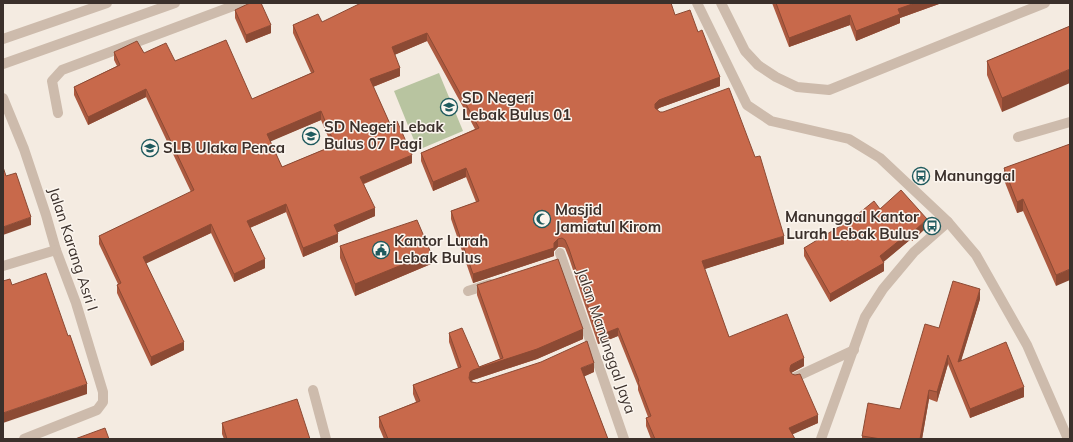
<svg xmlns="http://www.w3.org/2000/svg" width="1073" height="442" viewBox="0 0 1073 442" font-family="Mulish,sans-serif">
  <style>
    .green { fill: #b8c4a0 }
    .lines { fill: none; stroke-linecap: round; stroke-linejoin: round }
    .minor { stroke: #cdbbac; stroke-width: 10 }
    .wall { fill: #ac5a40; fill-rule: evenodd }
    .shaded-wall { fill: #8c4a34 }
    .building { fill: #c8694b; stroke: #8c4a34; fill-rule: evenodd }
    .labels { text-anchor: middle; stroke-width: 3; stroke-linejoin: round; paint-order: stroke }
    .poi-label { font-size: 15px; font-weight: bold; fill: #3b302b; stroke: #fbf5ee; text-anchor: start }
    .street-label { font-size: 15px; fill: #3b302b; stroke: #fbf5ee }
  </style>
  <rect width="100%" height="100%" fill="#f4ebe1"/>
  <path class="green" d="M439,73l24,58 -45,19 -24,-59z"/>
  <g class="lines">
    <g class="minor">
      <path d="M697,3l50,102 24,16 78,18 31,19 68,64 28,33 51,90 41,94"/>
      <path d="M721,3l24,48 13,14 18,12 21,10 32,3 216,-87"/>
      <path d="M3,39l104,-36"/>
      <path d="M3,64l172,-61"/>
      <path d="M3,98l21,51 22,66 10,35 20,53 27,89v10l-6,8 -73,29"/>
      <path d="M58,113l-6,-32 10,-11 179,-67"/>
      <path d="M1018,137l52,-15"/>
      <path d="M560,253l64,186"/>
      <path d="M3,266l53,-16"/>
      <path d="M468,291l22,-7"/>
      <path d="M796,377l58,-27"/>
      <path d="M313,390l13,49"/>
      <path d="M821,439l44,-122 18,-28 31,-37 34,-30"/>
    </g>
  </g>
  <g class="wall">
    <path d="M772,3h167v1l-39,14v5l-44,18 -6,-16 -61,22z"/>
    <path d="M235,10l36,23 -25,10 -11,-25z"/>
    <path d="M675,15l23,17 22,54 -61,22 -2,2 127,134 -80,25 25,68 75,29 -13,7 27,50 -26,11 3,5h-144l-5,-13v-8l2,-1 -10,-27v-4l-20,-50 -20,8 -29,-86 -4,-10 -3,-1h-4l-4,4v5l-81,27 -22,-64v-8l25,-9 -10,-25 -33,14 -12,-30v-8l54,-24 -48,-88 -33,14 6,21 -27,11 17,37 22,39 -48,21 11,32 -38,16 1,10 -35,15 -17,-45 -36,16 15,40 -31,14 -23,-49 -65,30 38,87 -33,16 -34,-73v-8l1,-1 -19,-40v-8l92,-44 -45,-95 -58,28 -14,-30v-8l43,-21 -3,-6v-8l30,1 31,8 77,38 59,-26 -18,-40v-8l29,-3zM321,120l11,26 -50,21 -12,-26z"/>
    <path d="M1070,26l-68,86 -15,-37v-14z"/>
    <path d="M1070,144l-14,142 -33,-75 -6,2 -13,-33v-12z"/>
    <path d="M880,209l47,18 -15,14 -1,-2 -28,23 1,9 -54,31 -26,-46v-8z"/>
    <path d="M340,246l91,18 -76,32 -15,-38z"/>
    <path d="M477,285l106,54 -46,20 -64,21 -2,1 6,2 117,-11 -10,4 24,63h-224l-5,-12v-10l37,-15 -3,-8v-9l45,-17 -9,-26v-9l30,34 21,-8 -23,-64z"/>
    <path d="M980,299l-19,61 63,37 -54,21 -22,-54 -11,38 -8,-3 -7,40h-60v-3l38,-27 39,-81z"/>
    <path d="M222,423l88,16h-86l-2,-5z"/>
  </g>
  <g class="shaded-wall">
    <path d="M915,3h24v1l-39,14v5l-44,18v-10l42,-22z"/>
    <path d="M850,15v10l-61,22v-9z"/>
    <path d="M271,25v8l-25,10v-8z"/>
    <path d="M427,33v8l-35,15v-9z"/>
    <path d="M400,68v8l-30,12v-9z"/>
    <path d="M1070,69v14l-68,29v-14z"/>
    <path d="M720,77v9l-61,22 -4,4v-8l4,-4z"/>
    <path d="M146,89v8l-58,28v-8z"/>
    <path d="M321,111v9l-54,23v-9z"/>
    <path d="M412,155v8l-52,22v-8z"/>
    <path d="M466,168v9l-33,14v-9z"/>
    <path d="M1023,199v12l-6,2v-11z"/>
    <path d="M286,204v8l-39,17v-8z"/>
    <path d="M375,208v8l-41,18v-9z"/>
    <path d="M31,217v8l-28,10v-8z"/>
    <path d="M927,219v8l-15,14v-8z"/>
    <path d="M211,224v9l-68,32v-8z"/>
    <path d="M911,231v8l-31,26v-9z"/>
    <path d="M338,234v8l-35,15v-9z"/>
    <path d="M784,236v8l-82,26v-9z"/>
    <path d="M558,239v8l-4,4v5l-81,27v-9l81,-31z"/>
    <path d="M431,253v11l-76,32v-12z"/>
    <path d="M265,259v9l-31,14v-8z"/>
    <path d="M884,263v8l-54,31v-8z"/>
    <path d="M1070,269v11l-14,6v-11z"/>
    <path d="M980,289v10l-22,72v-9z"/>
    <path d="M618,328v8l-20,8v-8z"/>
    <path d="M583,329v10l-46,20 -64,21 -3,2 -1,-4 1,-6 3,-2z"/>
    <path d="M184,342v8l-33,16v-9z"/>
    <path d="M948,355v9l-11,38v-10z"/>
    <path d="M804,358v8l-13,7 -1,3v-8l1,-3z"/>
    <path d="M594,363v9l-13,6v-10z"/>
    <path d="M87,384v10l-84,29v-10z"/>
    <path d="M1024,387v10l-54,21v-9z"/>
    <path d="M929,390v9l-7,40h-2z"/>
    <path d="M818,415v8l-29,13v-8z"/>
  </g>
  <g class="building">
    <path d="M250,3h11l10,22 -25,10 -11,-25z"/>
    <path d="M361,3h310l4,12 15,-5 8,22 4,-2 18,47 -61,23 -4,4v4l5,4h3l66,-24 26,69 5,-1 24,80 -82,25 27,76 58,-23 17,44 -13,7 -1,3v3l2,3 3,1 5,-1 18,41 -29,13 6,11h-140l-9,-21 5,-2 -13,-34 1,-1 -21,-53 -20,8 -29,-87 -4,-9 -3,-2 -4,1 -4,4v5l-81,26 -22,-63 28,-10 -13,-33 -33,14 -12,-29 58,-25 -52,-95 -35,14 8,21 -30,11 20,45 7,-3 15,34 -52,22 15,31 -41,17 4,9 -35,14 -17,-44 -39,17 18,38 -31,15 -23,-50 -68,33 41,85 -33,15 -34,-72 4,-2 -22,-47 95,-46 -48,-101 -58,28 -14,-30 46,-22 -6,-13 23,-11 7,12 22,-10 9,18 51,-21 26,59 62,-27 -21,-47 25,-11 4,8zM321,111l14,34 -53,22 -15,-33z"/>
    <path d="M776,3h139l-17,6 2,5 -44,17 -6,-16 -61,23z"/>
    <path d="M1070,26v43l-68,29 -15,-37z"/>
    <path d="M1070,144v125l-14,6 -33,-76 -6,3 -13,-34z"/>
    <path d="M3,167l3,9 10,-3 15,44 -28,10z"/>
    <path d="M901,190l26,29 -15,14 -1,-2 -31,25 4,7 -54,31 -26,-46 48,-29 22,-18 6,8z"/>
    <path d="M417,220l14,33 -76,31 -15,-38z"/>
    <path d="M558,259l25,70 -46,20 -64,21 -3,2 -1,6 2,4 6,1 64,-21 46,-21 7,22 -13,5 27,71h-220l-9,-22 41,-16 -7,-16 48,-18 -12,-34 13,-5 17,39 24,-9 -26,-73z"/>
    <path d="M46,273l22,63 2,-1 17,49 -84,29v-132l7,-2 2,6z"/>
    <path d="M953,281l27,8 -22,73 48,-20 18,45 -54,22 -22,-54 -11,37 -8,-2 -9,49h-39l-19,-3 6,-33 32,6 25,-85 14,4z"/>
    <path d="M297,399l13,40h-83l-5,-16z"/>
    <path d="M105,428l4,11h-34z"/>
  </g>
  <defs>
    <g id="school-ring" transform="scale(0.9)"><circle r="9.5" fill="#fbf5ee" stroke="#1f5a5e" stroke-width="1.5"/><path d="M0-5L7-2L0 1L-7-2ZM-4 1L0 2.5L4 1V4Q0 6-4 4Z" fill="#1f5a5e"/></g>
    <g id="bus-ring" transform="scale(0.9)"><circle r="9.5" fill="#fbf5ee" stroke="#1f5a5e" stroke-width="1.5"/><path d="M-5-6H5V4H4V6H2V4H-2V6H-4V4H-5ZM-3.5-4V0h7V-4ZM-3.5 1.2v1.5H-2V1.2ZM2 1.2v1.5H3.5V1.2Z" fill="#1f5a5e"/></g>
    <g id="mosque-ring" transform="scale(0.9)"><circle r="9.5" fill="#fbf5ee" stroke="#1f5a5e" stroke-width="1.5"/><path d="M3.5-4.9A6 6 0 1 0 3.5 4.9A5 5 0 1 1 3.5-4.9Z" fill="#1f5a5e"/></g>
    <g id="civic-ring" transform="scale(0.9)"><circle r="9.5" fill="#fbf5ee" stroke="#1f5a5e" stroke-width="1.5"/><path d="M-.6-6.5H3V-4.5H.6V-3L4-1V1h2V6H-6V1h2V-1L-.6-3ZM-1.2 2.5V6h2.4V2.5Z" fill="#1f5a5e"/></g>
  </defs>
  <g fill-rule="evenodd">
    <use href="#school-ring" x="449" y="107"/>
    <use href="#school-ring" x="311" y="136"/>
    <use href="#school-ring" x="150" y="148"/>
    <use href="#bus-ring" x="921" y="176"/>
    <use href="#mosque-ring" x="542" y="219"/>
    <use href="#bus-ring" x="932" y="226"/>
    <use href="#civic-ring" x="381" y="250"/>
  </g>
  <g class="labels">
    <g class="poi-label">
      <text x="462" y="103">SD Negeri<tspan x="462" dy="17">Lebak Bulus 01</tspan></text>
      <text x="324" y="132">SD Negeri Lebak<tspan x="324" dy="17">Bulus 07 Pagi</tspan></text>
      <text x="163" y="153">SLB Ulaka Penca</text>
      <text x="934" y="181">Manunggal</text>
      <text x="555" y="215">Masjid<tspan x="555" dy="17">Jamiatul Kirom</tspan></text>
      <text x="919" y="222" text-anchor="end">Manunggal Kantor<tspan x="919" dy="17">Lurah Lebak Bulus</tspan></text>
      <text x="394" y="246">Kantor Lurah<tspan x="394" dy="17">Lebak Bulus</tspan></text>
    </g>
    <g class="street-label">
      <text transform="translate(73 249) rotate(72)" y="5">Jalan Karang Asri I</text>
      <text transform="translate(606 341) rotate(71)" y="5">Jalan Manunggal Jaya</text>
    </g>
  </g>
  <rect width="1073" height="442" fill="none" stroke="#3b302b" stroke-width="8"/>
</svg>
